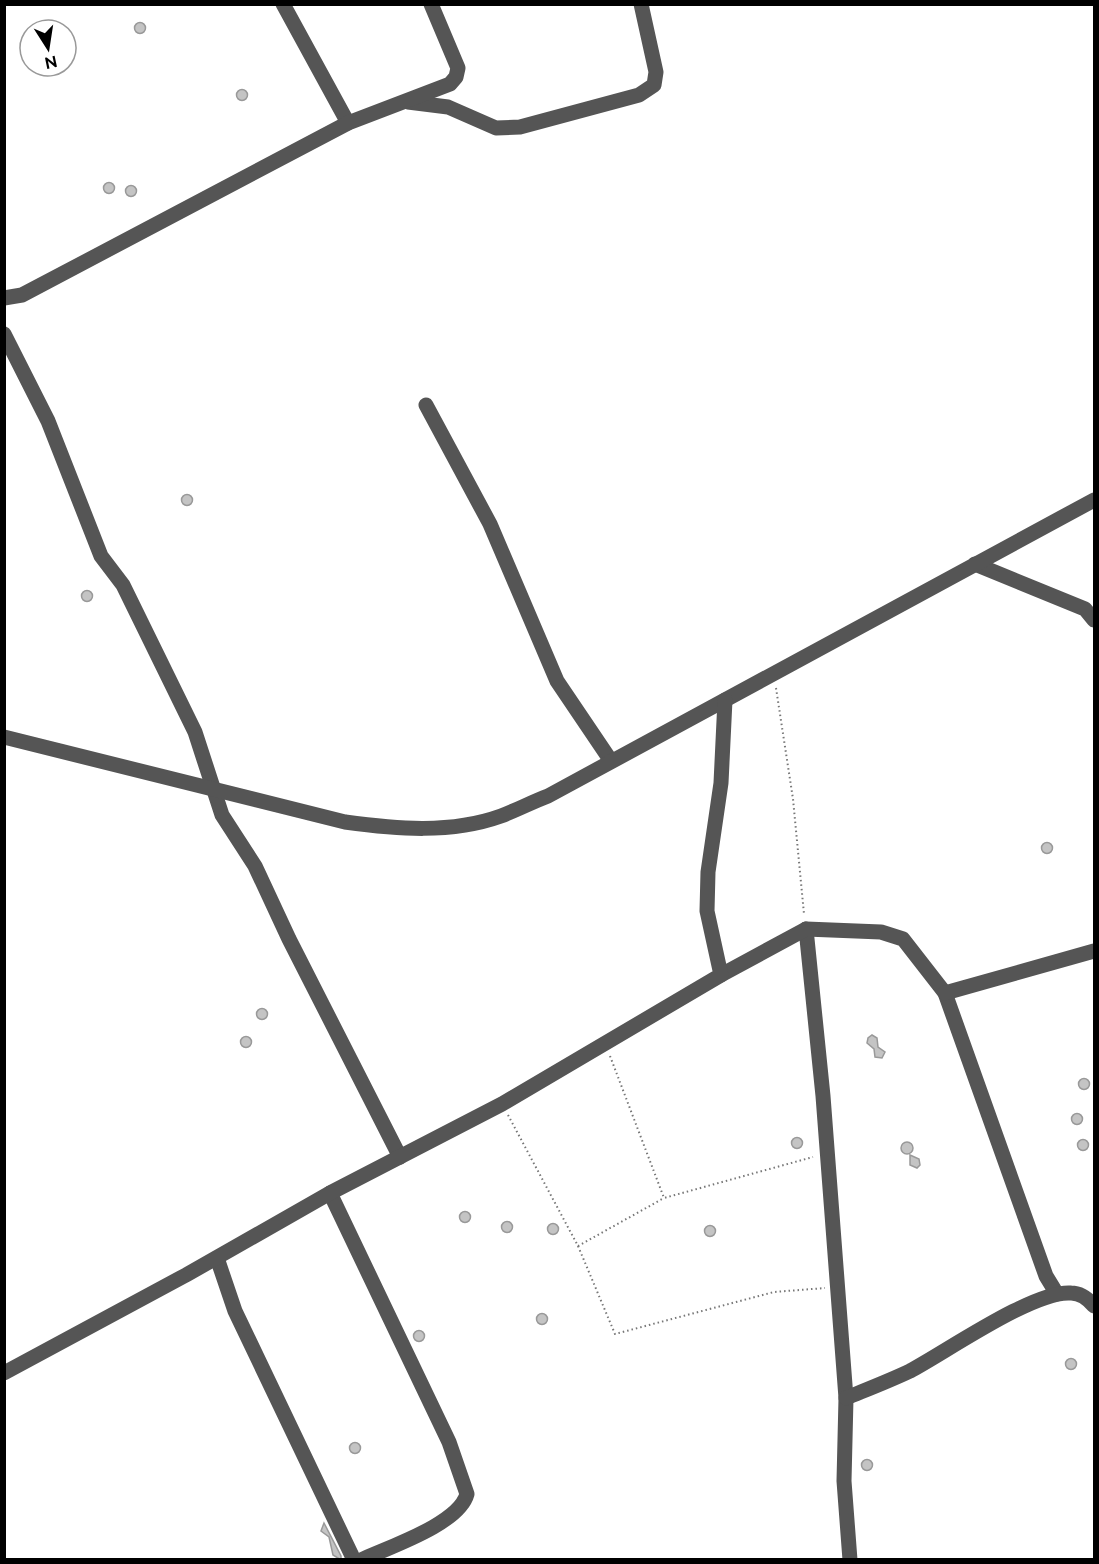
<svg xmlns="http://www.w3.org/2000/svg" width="1099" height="1564" viewBox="0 0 1099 1564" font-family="Raleway,sans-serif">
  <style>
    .building { fill: #c4c4c4; stroke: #999; stroke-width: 1.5 }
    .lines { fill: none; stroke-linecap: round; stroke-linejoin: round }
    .path { stroke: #777; stroke-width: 2; stroke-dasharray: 1.5 3; stroke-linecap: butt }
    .minor { stroke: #555; stroke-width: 15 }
  </style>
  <rect width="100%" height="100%" fill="#fff"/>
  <g class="building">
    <circle cx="140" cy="28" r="5.5"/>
    <circle cx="242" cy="95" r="5.5"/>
    <circle cx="109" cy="188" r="5.5"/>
    <circle cx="131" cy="191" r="5.5"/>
    <circle cx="187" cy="500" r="5.5"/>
    <circle cx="87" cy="596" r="5.5"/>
    <circle cx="1047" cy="848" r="5.5"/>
    <circle cx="262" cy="1014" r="5.5"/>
    <path d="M872,1035l5,3 1,9 7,5 -3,6 -7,-1 -1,-8 -7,-6 1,-5z"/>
    <circle cx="246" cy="1042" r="5.5"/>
    <circle cx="1084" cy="1084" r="5.5"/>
    <circle cx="1077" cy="1119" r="5.5"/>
    <circle cx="797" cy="1143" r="5.5"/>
    <circle cx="1083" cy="1145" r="5.5"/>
    <circle cx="907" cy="1148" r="6"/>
    <path d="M910,1155l9,4 1,6 -3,3 -7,-3z"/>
    <circle cx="465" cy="1217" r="5.5"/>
    <circle cx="507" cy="1227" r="5.5"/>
    <circle cx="553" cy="1229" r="5.5"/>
    <circle cx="710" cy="1231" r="5.5"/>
    <circle cx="542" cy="1319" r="5.5"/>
    <circle cx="419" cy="1336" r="5.5"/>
    <circle cx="1071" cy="1364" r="5.5"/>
    <circle cx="355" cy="1448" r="5.5"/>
    <circle cx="867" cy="1465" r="5.5"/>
    <path d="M324,1523l17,33v4l-8,-5 -4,-18 -8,-6z"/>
  </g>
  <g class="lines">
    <g class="path">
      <path d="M776,688l17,111 11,115"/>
      <path d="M610,1056l54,142 149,-41"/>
      <path d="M508,1115l70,131 86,-48"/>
      <path d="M578,1246l37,88 159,-42 51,-4"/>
    </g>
    <g class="minor">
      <path d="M283,4l65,119"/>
      <path d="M408,102l40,5 48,21 24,-1 119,-32 15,-10 2,-13 -15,-68"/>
      <path d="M4,298l18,-3 326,-172 102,-39 6,-7 2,-9 -27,-64"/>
      <path d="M4,334l44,87 53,135 22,29 72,147 27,83 33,51 34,73 111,218"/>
      <path d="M426,405l64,119 67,157 54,80"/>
      <path d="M975,564l110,45 9,11"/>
      <path d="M4,737l341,85c51,7 106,12 156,-6 16,-6 31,-14 47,-20l546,-296"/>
      <path d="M806,929l17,167 23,302 -2,83 6,79"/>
      <path d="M721,975l85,-46 75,3 22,7 42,54 101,283 11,18"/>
      <path d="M945,993l149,-42"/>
      <path d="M330,1193l119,249 18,52c-8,30 -78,53 -106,66"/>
      <path d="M217,1258l18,53 119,249"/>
      <path d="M4,1373l182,-98 144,-82 172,-89 219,-129 -14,-64 1,-39 13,-89 4,-83"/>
      <path d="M846,1398c22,-9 43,-17 64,-27 36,-19 124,-81 161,-78 10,0 18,7 23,13"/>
    </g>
  </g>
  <rect width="1099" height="1564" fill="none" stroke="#000000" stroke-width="12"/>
  <g transform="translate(48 48) rotate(168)"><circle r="28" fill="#ffffff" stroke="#999999" stroke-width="1.5"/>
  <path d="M0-4.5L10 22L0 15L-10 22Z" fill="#000000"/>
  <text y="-9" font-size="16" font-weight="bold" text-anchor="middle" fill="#000000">N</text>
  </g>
</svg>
